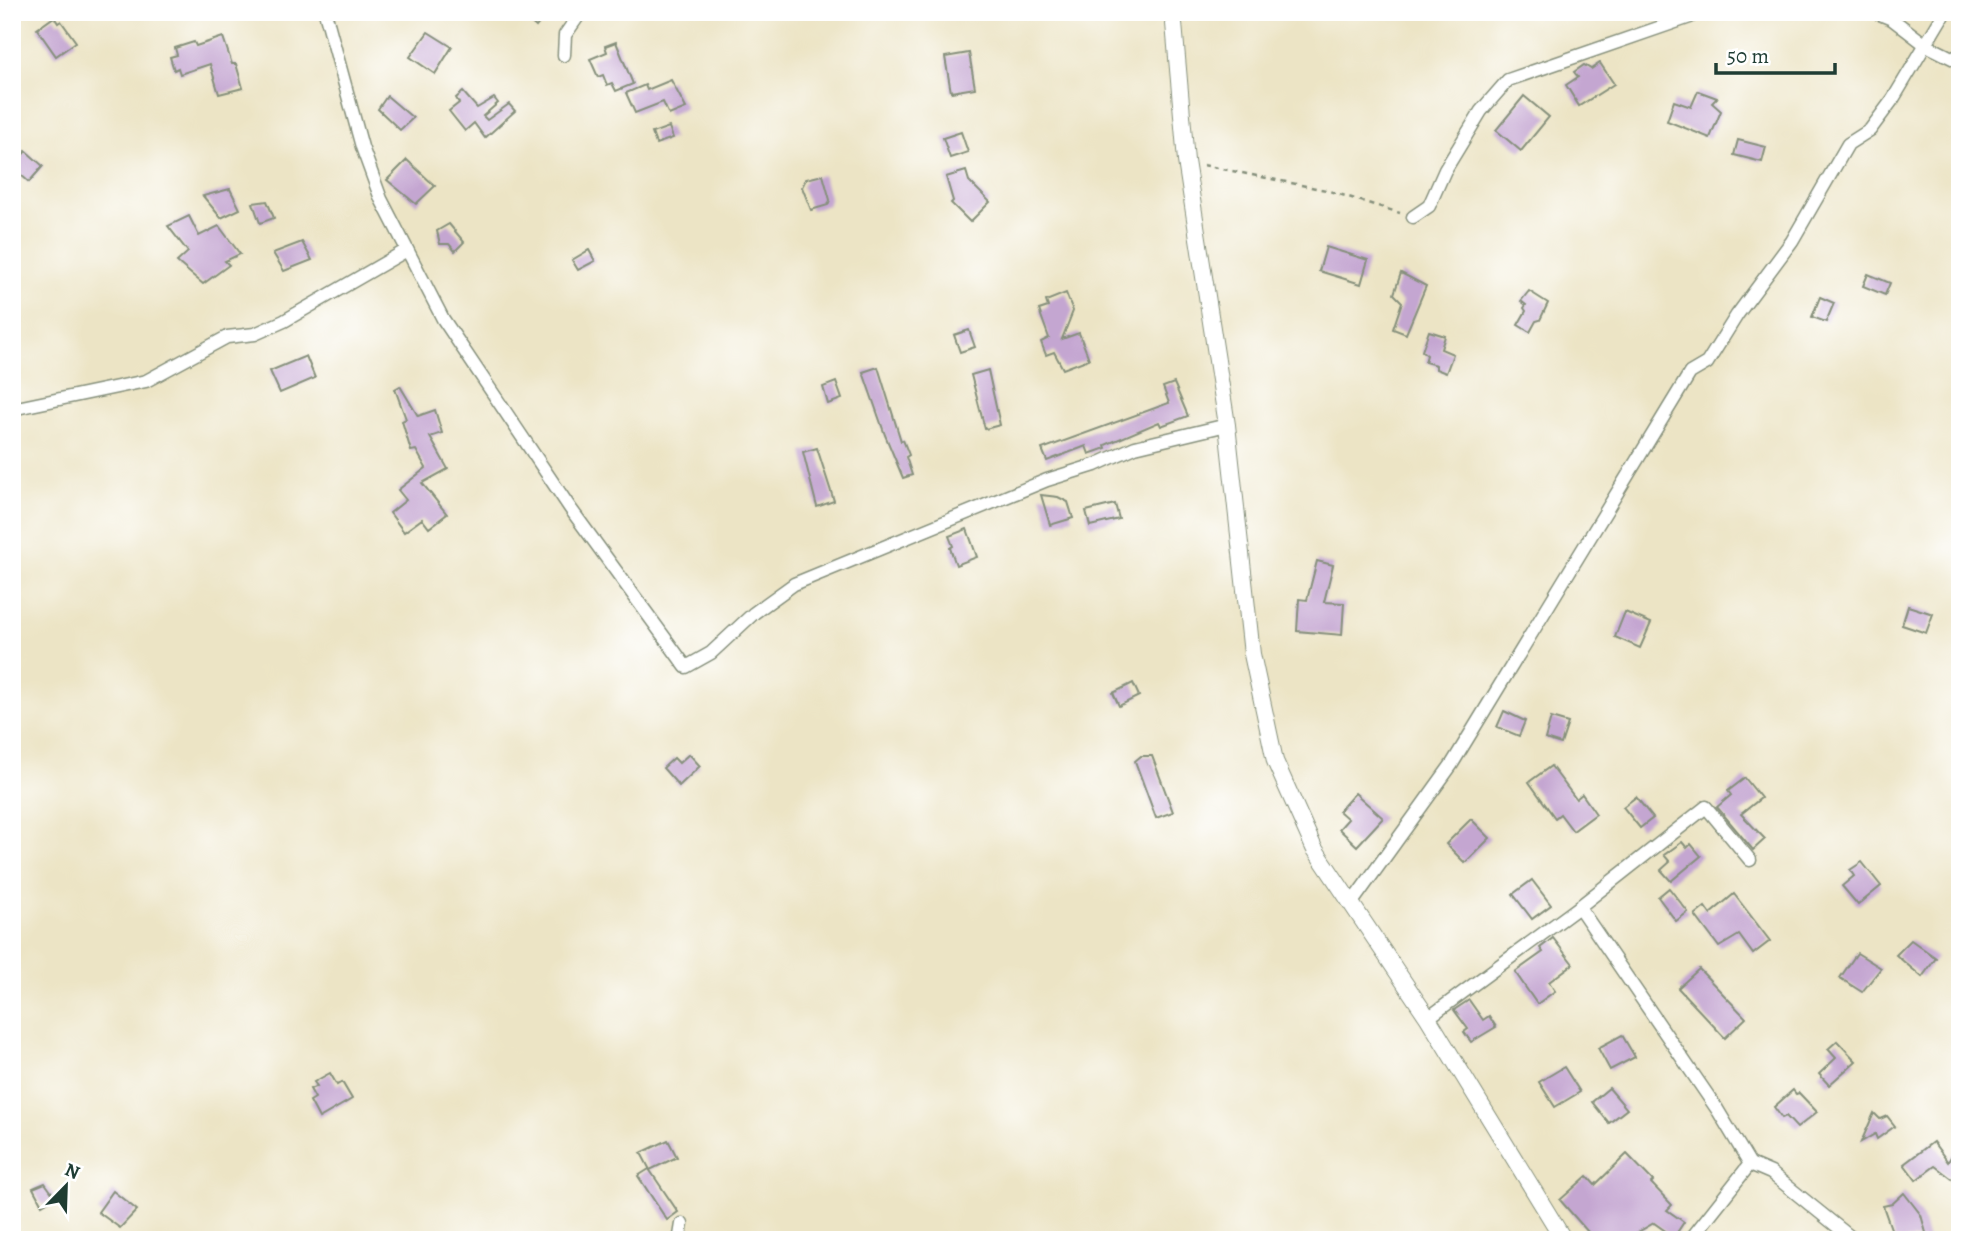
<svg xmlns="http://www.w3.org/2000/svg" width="1972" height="1252" font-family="Alegreya,serif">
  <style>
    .building { fill: #c4a6d1 }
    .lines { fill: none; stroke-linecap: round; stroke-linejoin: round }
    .minor-casing { stroke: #86907c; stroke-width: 15 }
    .tertiary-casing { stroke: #86907c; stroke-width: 18 }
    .path { stroke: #86907c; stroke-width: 2.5; stroke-dasharray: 5 5; stroke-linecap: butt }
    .minor { stroke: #fff; stroke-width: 12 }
    .tertiary { stroke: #fff; stroke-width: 16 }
  </style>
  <rect width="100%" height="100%" fill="#fff"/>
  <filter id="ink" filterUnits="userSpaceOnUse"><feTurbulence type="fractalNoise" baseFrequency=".0143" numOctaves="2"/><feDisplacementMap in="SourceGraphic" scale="14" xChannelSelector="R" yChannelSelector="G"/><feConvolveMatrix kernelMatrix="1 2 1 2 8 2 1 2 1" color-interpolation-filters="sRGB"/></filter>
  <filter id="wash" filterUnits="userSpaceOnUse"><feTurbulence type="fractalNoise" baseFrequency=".00686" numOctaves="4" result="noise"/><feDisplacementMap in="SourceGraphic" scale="28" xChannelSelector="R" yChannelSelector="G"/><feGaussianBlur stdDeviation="1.57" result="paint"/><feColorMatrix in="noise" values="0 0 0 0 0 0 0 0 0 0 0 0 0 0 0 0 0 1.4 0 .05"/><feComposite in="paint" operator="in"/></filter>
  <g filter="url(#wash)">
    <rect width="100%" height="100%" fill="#ece4c5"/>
    <g id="blocks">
      <g class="building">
        <polygon points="519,12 548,12 536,27"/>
        <polygon points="54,17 58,23 61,21 76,42 56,56 37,29"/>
        <polygon points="428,32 452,47 435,74 410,57"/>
        <polygon points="223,37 232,64 236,64 243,88 219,94 210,64 180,74 178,68 174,70 170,57 177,55 175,48 194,42 196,46"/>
        <polygon points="616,42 633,84 616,91 612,83 607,85 603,75 598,77 590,59 607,52 605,46"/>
        <polygon points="969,53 975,88 951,92 945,57"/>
        <polygon points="1600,63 1614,84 1579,106 1566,85 1578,77 1574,72 1584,65 1591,69"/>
        <polygon points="671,80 686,108 669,115 663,102 635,113 626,93 645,85 647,90"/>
        <polygon points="1698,91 1717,98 1712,103 1721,111 1710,138 1667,121 1674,101 1691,107"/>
        <polygon points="463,92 477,108 494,98 498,103 483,116 487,120 509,104 515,111 485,138 474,123 465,131 449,111 459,103 456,98"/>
        <polygon points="387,96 413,118 400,130 378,109"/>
        <polygon points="1524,96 1549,117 1521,151 1496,130"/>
        <polygon points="669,127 673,138 656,144 652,133"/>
        <polygon points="961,132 968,152 950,158 943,138"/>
        <polygon points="1738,140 1766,147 1762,162 1734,155"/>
        <polygon points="26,151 43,166 29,182 12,167"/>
        <polygon points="407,160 435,186 416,204 387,180"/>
        <polygon points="966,171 969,181 990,202 970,222 951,203 953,201 946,177"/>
        <polygon points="823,175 830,200 828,205 811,210 802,187 806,179"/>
        <polygon points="230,189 240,209 221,218 203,196"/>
        <polygon points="267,201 274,218 260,223 253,203"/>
        <polygon points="189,216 199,236 219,226 240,254 225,261 229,265 203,284 177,262 188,252 168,226"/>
        <polygon points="449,224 464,242 455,251 449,244 440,244 437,231"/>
        <polygon points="302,242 312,260 284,271 273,253"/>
        <polygon points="1326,247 1368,260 1361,284 1319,271"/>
        <polygon points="589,250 595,261 578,270 572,260"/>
        <polygon points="1401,273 1426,286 1406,334 1393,329 1402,302 1394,294"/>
        <polygon points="1868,274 1890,283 1885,295 1863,286"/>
        <polygon points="1529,291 1548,303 1540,320 1536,321 1530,332 1518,325 1526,311 1524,308 1526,305 1521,301"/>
        <polygon points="1066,293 1073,311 1062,339 1079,333 1089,359 1063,369 1054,352 1046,355 1041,342 1049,338 1039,310 1048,307 1046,301"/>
        <polygon points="1820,297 1834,303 1826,322 1812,317"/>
        <polygon points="969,330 975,347 960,352 954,335"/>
        <polygon points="1429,331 1445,336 1441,349 1453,354 1446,373 1436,369 1436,365 1425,362 1427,355 1422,351"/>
        <polygon points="306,356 315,378 280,393 270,371"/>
        <polygon points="878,367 901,441 903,440 909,455 906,457 912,475 903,478 885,435 863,372"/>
        <polygon points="988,370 1000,425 985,429 971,375"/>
        <polygon points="836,382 842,399 828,404 823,387"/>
        <polygon points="1174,383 1188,416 1161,426 1159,422 1105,445 1106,448 1089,454 1086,446 1047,461 1042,449 1169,403 1163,387"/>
        <polygon points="400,386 418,416 435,410 442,433 430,437 448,469 422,483 447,514 429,528 422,519 404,532 390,513 406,500 398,490 426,468 416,450 411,451 402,421 406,419 395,389"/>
        <polygon points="817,448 834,501 817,507 803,452"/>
        <polygon points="1041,495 1058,497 1068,502 1073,518 1050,525"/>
        <polygon points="1115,504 1119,519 1090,526 1086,511"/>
        <polygon points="967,529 977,557 956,565 950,548 953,546 949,536"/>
        <polygon points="1317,561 1333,565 1324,602 1344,603 1342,635 1297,631 1299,599 1307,600"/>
        <polygon points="1908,606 1933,614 1926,633 1902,625"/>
        <polygon points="1625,612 1651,623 1640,648 1615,637"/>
        <polygon points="1133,683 1139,696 1119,706 1113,693"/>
        <polygon points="1504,711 1525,721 1519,736 1497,727"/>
        <polygon points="1551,718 1568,723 1561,744 1545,739"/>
        <polygon points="689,754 700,766 679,786 663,768 674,758 679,763"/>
        <polygon points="1141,756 1152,756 1173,812 1156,818 1135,761"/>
        <polygon points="1551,766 1576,799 1582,794 1596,814 1573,831 1560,814 1555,818 1529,782"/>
        <polygon points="1745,778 1761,798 1741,814 1765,839 1753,850 1717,807 1731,795 1728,791"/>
        <polygon points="1355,793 1383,818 1357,846 1339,829 1348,819 1339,811"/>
        <polygon points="1636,797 1653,818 1640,828 1623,807"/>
        <polygon points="1471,819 1490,838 1465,863 1446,844"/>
        <polygon points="1682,842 1687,848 1691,844 1701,856 1671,881 1661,870 1670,862 1664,855"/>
        <polygon points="1862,862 1881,886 1858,905 1842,886 1854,876 1850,870"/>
        <polygon points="1532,880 1551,905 1532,919 1513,894"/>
        <polygon points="1669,888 1688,912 1676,921 1658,897"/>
        <polygon points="1734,894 1770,941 1753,954 1739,935 1719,947 1695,915 1705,907 1710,914"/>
        <polygon points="1553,938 1573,964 1549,982 1555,991 1537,1004 1515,972 1543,952 1540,948"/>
        <polygon points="1911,940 1936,958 1922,977 1896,955"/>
        <polygon points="1857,953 1881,968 1862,992 1840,978"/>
        <polygon points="1699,969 1746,1018 1725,1038 1678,988"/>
        <polygon points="1469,1000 1483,1020 1489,1016 1496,1027 1471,1042 1464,1032 1468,1029 1454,1010"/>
        <polygon points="1622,1035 1635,1057 1610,1070 1598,1048"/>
        <polygon points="1837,1041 1856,1061 1829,1085 1819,1074 1836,1058 1828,1049"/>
        <polygon points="1564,1067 1580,1092 1555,1107 1539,1082"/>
        <polygon points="330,1073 337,1085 342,1082 352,1099 319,1118 310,1101 315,1098 310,1089 317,1086 314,1082"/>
        <polygon points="1609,1088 1627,1109 1609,1123 1592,1102"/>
        <polygon points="1793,1090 1796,1094 1799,1093 1817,1112 1797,1128 1786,1116 1782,1118 1774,1107"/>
        <polygon points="1874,1113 1880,1119 1887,1116 1895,1126 1877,1139 1875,1134 1861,1142"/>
        <polygon points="668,1140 677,1157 650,1170 641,1153"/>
        <polygon points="1960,1141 1960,1185 1935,1166 1916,1180 1904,1164 1933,1142 1948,1162"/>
        <polygon points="1627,1154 1653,1181 1651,1183 1672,1205 1667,1210 1684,1222 1674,1237 1654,1223 1624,1240 1595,1240 1560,1200 1587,1176 1595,1185"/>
        <polygon points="649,1169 678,1212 667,1220 638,1176"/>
        <polygon points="45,1183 55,1197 42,1205 33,1188"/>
        <polygon points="113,1191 137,1210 120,1228 98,1212"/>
        <polygon points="1904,1193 1921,1215 1928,1240 1895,1240 1883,1206 1892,1204"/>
      </g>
    </g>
  </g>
  <g filter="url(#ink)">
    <use href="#blocks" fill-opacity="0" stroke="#86907c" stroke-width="2"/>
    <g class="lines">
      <defs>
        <g id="minor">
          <polyline points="325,12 362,147 381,199 443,319 570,508 686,667 711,653 754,613 794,584 1047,480 1095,465 1135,447 1227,425"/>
          <polyline points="1875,12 1892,19 1926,45 1960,62"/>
          <polyline points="564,55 565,35 581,12"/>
          <polyline points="1413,217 1429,206 1445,170 1481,111 1508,80 1690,17 1695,12"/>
          <polyline points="12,409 146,381 227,337 255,334 284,321 407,250"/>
          <polyline points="1351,904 1452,764 1690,373 1707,363 1737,315 1792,241 1848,144 1870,130 1893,99 1945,12"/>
          <polyline points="1579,907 1717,1109 1750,1164 1771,1173 1854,1240"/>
          <polyline points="1428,1018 1579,907 1706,807 1750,860"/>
          <polyline points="677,1240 680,1236 682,1224"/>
          <polyline points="1690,1240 1750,1164"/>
        </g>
        <polyline id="tertiary" points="1173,12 1186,161 1227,425 1252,654 1275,761 1314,848 1428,1018 1564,1240"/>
      </defs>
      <use href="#minor" class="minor-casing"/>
      <use href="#tertiary" class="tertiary-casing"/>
      <polyline class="path" points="1203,165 1326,190 1400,213"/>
      <use href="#minor" class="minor"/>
      <use href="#tertiary" class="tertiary"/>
    </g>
  </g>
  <rect width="1972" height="1252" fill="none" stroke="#fff" stroke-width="42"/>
  <g transform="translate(66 1186) rotate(23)" stroke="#ffffff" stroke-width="5" paint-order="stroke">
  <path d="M0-5L12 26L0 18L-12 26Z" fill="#1f3d34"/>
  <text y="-10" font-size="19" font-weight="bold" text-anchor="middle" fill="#1f3d34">N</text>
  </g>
  <path d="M1716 63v10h119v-10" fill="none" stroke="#1f3d34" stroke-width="3.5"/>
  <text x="1727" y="63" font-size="21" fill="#1f3d34" stroke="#ffffff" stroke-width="5" paint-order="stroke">50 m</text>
</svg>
